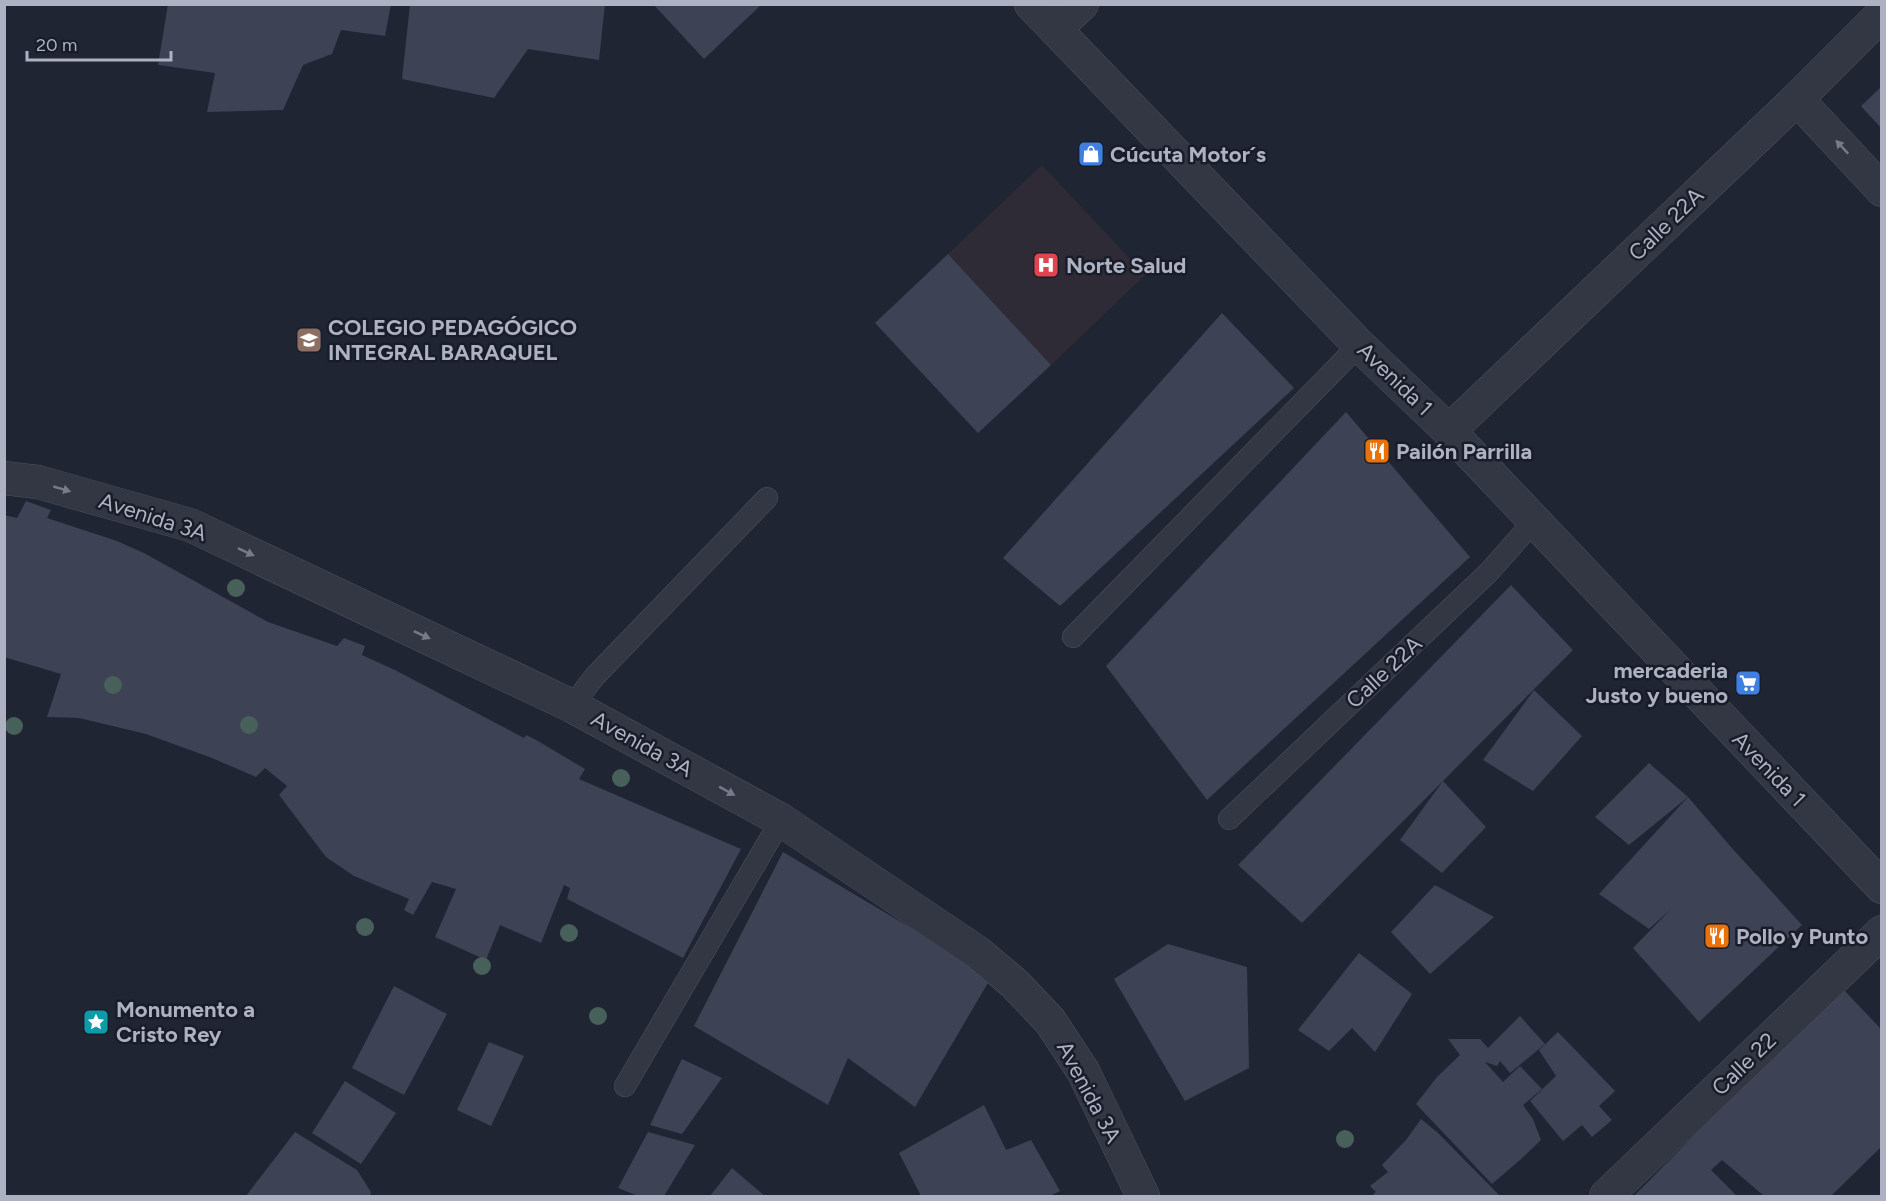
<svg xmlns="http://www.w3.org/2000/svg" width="1886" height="1201" font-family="Figtree,sans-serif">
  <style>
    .medical { fill: #2e2b36 }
    .building { fill: #3d4254 }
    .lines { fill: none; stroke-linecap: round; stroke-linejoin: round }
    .service-casing { stroke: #4e5260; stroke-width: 22 }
    .minor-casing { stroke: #4e5260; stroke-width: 34 }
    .tertiary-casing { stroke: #4e5260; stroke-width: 34 }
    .service { stroke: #333744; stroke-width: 21 }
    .minor { stroke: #333744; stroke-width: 33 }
    .tertiary { stroke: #333744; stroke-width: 33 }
    .tree { fill: #476059 }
    .oneway { fill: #767a89 }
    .labels { text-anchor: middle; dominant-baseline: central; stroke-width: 5; stroke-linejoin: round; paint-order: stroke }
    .poi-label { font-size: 22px; font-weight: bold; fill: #adb1c2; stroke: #191d29; text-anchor: start }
    .street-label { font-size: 22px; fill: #adb1c2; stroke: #191d29 }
  </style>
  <rect width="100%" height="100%" fill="#202534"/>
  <polygon class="medical" points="1042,165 1145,275 1051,365 948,254"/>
  <g class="building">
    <polygon points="168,4 391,4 385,36 341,30 332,54 303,65 283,110 207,112 215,73 158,65"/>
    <polygon points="410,4 605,4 599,60 528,49 494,98 402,79"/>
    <polygon points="653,4 762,4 704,59"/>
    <polygon points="1881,87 1881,128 1861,106"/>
    <polygon points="948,254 1051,365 978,433 875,323"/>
    <polygon points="1222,313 1294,388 1060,606 1003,558"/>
    <polygon points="1346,412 1470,557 1207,800 1106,666"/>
    <polygon points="26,501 51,510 47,518 117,541 144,553 268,622 337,646 344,638 365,646 362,655 395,670 524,738 526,735 538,741 585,769 579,779 741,849 683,958 567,899 570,888 564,885 541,943 500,925 486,960 435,937 456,889 432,882 413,915 404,910 409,899 354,876 326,857 279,795 287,786 265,768 256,777 212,758 146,734 79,718 47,717 61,674 4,657 4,515 17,518"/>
    <polygon points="1511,585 1573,650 1302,923 1238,865"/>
    <polygon points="1534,690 1582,736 1533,791 1483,760"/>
    <polygon points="1649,763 1688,797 1629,845 1595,817"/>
    <polygon points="1443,781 1486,827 1442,873 1400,840"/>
    <polygon points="1688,797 1731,847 1802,925 1699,1022 1633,948 1671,909 1649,929 1599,894"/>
    <polygon points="783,852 992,976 915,1107 848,1058 828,1105 694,1026"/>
    <polygon points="1435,885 1494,917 1430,974 1391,932"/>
    <polygon points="1168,944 1247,967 1249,1068 1185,1101 1114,979"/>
    <polygon points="1359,953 1412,994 1375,1052 1352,1028 1329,1051 1298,1030"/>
    <polygon points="394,986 447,1014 404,1095 352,1068"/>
    <polygon points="1841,987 1881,1029 1881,1147 1831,1196 1764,1196 1722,1160 1711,1170 1737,1196 1634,1196"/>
    <polygon points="1520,1016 1545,1044 1510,1073 1500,1061 1497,1066 1485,1062 1503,1082 1520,1066 1542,1089 1523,1105 1533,1119 1541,1140 1520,1160 1492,1184 1416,1104 1437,1077 1460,1055 1448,1039 1480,1039 1488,1048"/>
    <polygon points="1558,1032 1615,1091 1599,1106 1612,1120 1592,1137 1582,1125 1563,1141 1530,1101 1556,1076 1539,1050"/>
    <polygon points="489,1042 524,1056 491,1126 457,1110"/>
    <polygon points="682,1059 722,1078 682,1134 650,1125"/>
    <polygon points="345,1081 396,1113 361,1164 312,1133"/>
    <polygon points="984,1105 1006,1150 1031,1140 1060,1191 1050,1196 921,1196 899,1153"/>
    <polygon points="1421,1119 1438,1133 1500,1196 1371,1196 1376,1192 1370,1186 1388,1172 1382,1165 1406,1140"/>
    <polygon points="295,1132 357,1170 371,1192 370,1196 246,1196"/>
    <polygon points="648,1132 695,1145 664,1196 638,1196 618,1188"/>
    <polygon points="732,1168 765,1196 710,1196"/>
  </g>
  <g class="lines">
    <defs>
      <g id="service">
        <polyline points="1073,637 1359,345"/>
        <polyline points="572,706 595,676 767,498"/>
        <polyline points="1229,819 1489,572 1534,521"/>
        <polyline points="625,1086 781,820"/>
      </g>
      <g id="minor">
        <polyline points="1055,29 1082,4"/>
        <polyline points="1797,99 1882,190"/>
        <polyline points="1449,431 1797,99 1882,14"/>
        <polyline points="4,478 38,482 190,525 572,706 781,820 977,952 1015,984 1050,1021 1083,1071 1143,1196"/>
        <polyline points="1606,1196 1882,932"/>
      </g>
      <polyline id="tertiary" points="1031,4 1359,345 1449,431 1882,887"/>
    </defs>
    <use href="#service" class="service-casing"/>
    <use href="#minor" class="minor-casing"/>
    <use href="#tertiary" class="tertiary-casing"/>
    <use href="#service" class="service"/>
    <use href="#minor" class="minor"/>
    <use href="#tertiary" class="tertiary"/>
  </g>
  <g class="tree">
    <circle cx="236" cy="588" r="9"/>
    <circle cx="113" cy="685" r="9"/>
    <circle cx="249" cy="725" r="9"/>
    <circle cx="14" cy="726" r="9"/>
    <circle cx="621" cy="778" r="9"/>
    <circle cx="365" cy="927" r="9"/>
    <circle cx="569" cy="933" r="9"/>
    <circle cx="482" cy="966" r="9"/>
    <circle cx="598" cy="1016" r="9"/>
    <circle cx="1345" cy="1139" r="9"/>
  </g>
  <defs><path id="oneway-solid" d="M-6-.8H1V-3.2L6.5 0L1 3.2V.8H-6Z" transform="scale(1.5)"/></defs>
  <g class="oneway">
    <use href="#oneway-solid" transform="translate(1842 147) rotate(-133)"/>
    <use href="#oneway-solid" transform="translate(62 489) rotate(16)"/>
    <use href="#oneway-solid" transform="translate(246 552) rotate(25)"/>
    <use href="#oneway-solid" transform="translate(422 635) rotate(25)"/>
    <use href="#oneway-solid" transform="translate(727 791) rotate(29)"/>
  </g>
  <defs>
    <symbol id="shop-square" viewBox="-11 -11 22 22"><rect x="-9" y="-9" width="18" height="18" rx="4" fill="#3f7fe0" stroke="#191d29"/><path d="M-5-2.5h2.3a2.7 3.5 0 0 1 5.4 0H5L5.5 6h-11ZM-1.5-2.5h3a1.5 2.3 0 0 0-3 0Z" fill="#fff"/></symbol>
    <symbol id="hospital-square" viewBox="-11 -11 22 22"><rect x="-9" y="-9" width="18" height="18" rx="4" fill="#e0444e" stroke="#191d29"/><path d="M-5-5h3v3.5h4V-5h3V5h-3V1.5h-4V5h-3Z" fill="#fff"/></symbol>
    <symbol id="school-square" viewBox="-11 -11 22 22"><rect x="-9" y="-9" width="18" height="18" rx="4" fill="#8d6e63" stroke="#191d29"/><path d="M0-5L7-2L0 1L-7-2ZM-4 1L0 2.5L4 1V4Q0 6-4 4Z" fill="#fff"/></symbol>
    <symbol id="restaurant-square" viewBox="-11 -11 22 22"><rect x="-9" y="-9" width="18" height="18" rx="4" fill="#e8710a" stroke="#191d29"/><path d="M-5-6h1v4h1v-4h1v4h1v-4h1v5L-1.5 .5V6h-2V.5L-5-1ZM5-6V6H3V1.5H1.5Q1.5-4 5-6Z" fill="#fff"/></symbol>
    <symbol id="supermarket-square" viewBox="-11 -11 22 22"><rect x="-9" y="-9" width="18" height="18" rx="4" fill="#3f7fe0" stroke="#191d29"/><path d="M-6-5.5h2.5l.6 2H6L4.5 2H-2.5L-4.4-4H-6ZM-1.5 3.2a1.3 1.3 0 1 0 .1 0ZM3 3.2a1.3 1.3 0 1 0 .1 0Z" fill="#fff"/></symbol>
    <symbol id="sight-square" viewBox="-11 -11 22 22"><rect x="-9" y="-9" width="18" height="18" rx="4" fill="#0f9aa8" stroke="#191d29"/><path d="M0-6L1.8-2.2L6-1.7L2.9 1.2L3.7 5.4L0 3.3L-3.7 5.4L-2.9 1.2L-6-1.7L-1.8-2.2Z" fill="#fff"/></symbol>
  </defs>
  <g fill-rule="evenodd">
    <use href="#shop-square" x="1076" y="139" width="30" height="30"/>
    <use href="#hospital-square" x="1031" y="250" width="30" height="30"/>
    <use href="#school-square" x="294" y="325" width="30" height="30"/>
    <use href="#restaurant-square" x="1362" y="436" width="30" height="30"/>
    <use href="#supermarket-square" x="1733" y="668" width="30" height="30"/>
    <use href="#restaurant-square" x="1702" y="921" width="30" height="30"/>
    <use href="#sight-square" x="81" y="1007" width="30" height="30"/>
  </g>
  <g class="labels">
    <g class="poi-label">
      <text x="1110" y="154">Cúcuta Motor´s</text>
      <text x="1066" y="265">Norte Salud</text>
      <text x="328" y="327">COLEGIO PEDAGÓGICO<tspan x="328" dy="25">INTEGRAL BARAQUEL</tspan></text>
      <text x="1396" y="451">Pailón Parrilla</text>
      <text x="1728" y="670" text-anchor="end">mercaderia<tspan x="1728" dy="25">Justo y bueno</tspan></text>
      <text x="1736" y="936">Pollo y Punto</text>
      <text x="116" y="1009">Monumento a<tspan x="116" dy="25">Cristo Rey</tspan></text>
    </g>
    <g class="street-label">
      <text transform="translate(1666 224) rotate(-44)">Calle 22A</text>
      <text transform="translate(1395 379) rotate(44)">Avenida 1</text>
      <text transform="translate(153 517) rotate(18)">Avenida 3A</text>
      <text transform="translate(1384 672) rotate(-43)">Calle 22A</text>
      <text transform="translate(642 744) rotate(29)">Avenida 3A</text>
      <text transform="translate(1769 769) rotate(46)">Avenida 1</text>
      <text transform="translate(1744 1064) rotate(-44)">Calle 22</text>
      <text transform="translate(1089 1092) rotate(62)">Avenida 3A</text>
    </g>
  </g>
  <rect width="1886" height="1201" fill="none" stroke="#adb1c2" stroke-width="12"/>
  <path d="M27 51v9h144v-9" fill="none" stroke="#adb1c2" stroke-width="3"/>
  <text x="36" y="51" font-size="18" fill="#adb1c2" stroke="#191d29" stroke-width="4.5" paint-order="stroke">20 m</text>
</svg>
